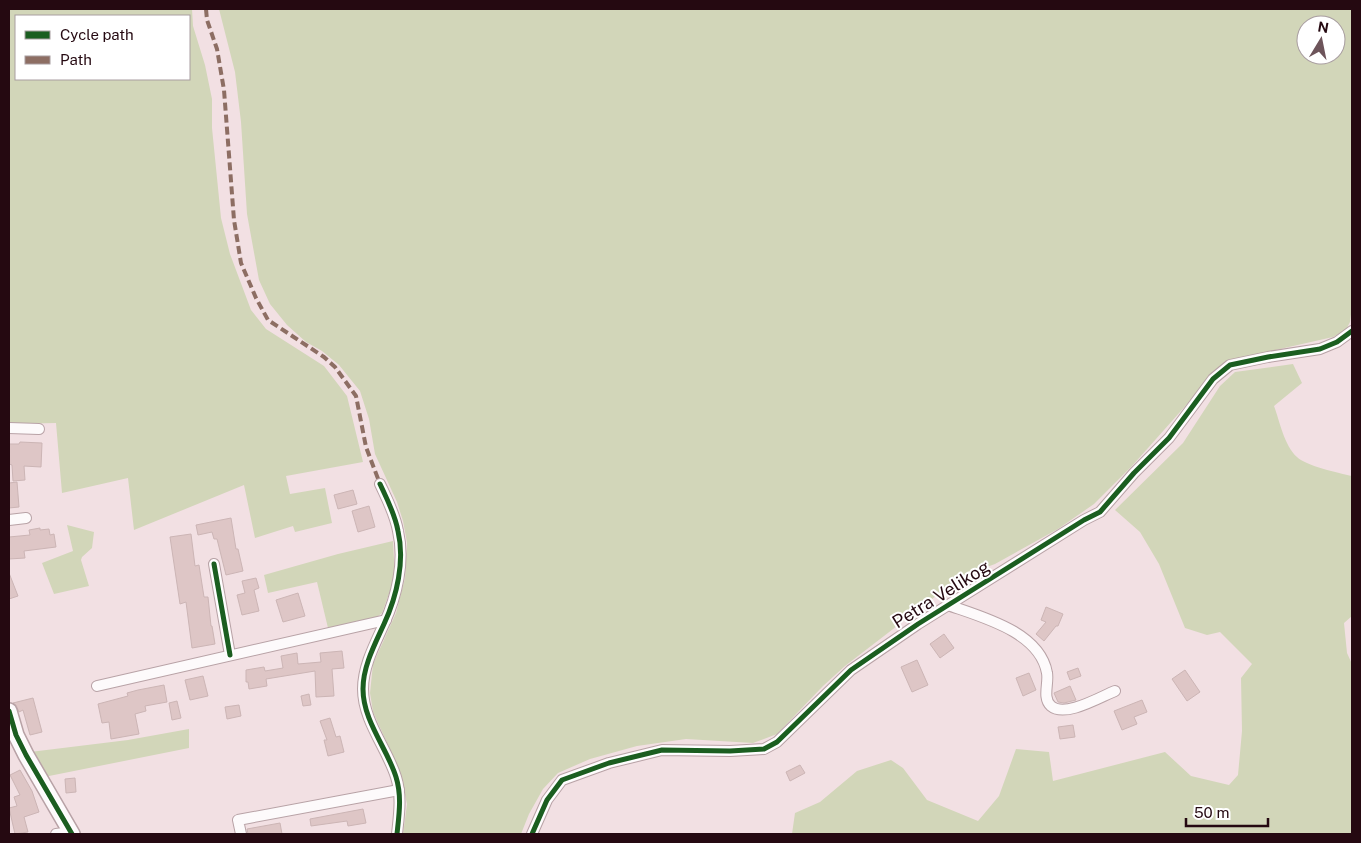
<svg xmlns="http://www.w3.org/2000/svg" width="1361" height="843" font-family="'Public Sans',sans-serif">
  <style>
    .green { fill: #d2d6b9; fill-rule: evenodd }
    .building { fill: #dec6c6; stroke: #ccb5b5 }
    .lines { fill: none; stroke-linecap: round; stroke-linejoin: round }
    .street-casing { stroke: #b8a2a6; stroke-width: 12 }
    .secondary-casing { stroke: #b8a2a6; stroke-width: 18 }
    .street { stroke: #fdfafb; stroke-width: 10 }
    .secondary { stroke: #fdfafb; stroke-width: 15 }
    .quiet { stroke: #8d6e63; stroke-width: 4; stroke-dasharray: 8 4; stroke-linecap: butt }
    .cycleway-casing { stroke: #fff; stroke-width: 8 }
    .cycleway { stroke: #1b5e20; stroke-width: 5 }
    .labels { text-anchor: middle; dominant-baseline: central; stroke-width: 4; stroke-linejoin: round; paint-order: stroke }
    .street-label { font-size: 18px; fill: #250911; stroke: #fff }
  </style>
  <rect width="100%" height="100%" fill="#f2e0e3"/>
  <g class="green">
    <path d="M9,9H192L193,26L205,65L212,99V128L221,218L230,254L251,310L266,329L324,366L347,396L363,462L286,476L290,494L325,488L332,523L295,532L293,526L255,538L244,485L134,530L128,478L62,493L56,423L9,424ZM16,16H189V79H16Z"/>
    <path d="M219,9H1352V307L1350,322L1346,330L1333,337L1254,355L1212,376L1132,466L1094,504L1058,529L995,564L962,576L845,666L823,686L777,734L753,743L686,739L637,746L590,759L558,773L543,789L529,814L521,834H403L407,804L403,786L398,767L373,712L370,693L373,664L396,613L405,578L407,543L403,521L397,502L375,454L369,419L360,391L339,365L322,351L306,342L287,325L270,304L259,280L247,214L241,122L235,72ZM1306,25H1336V55H1306Z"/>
    <path d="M1293,364L1302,383L1274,406C1280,422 1284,445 1297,457C1306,466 1339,473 1352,476V616L1344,623L1347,653L1352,664V834H792L795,813L820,802L857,771L891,760L903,768L927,800L978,821L999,796L1016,749L1049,752L1053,781L1165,752L1191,776L1229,785L1238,775L1242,731L1241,678L1252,664L1220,632L1207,635L1185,628L1159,564L1140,532L1115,510L1183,443L1220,386L1235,372Z"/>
    <polygon points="67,525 94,532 92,548 82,557 81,560 89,586 54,594 42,563 73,551"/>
    <polygon points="393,541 395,577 382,613 377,617 328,628 317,582 268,593 264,575 338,554"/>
    <polygon points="189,729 189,748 44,777 30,752 128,740"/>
  </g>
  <g class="building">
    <polygon points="20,442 42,443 41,467 24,466 25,480 13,481 12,465 9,464 9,444 19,444"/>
    <polygon points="17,482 19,507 9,508 9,483"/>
    <polygon points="353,490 357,504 338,509 334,495"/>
    <polygon points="369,506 375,527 358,532 352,511"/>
    <polygon points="231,518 236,549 238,549 243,571 226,575 217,539 214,539 212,532 198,535 196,525"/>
    <polygon points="40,528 40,530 49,529 50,535 54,534 56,547 24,551 25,558 9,559 9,537 30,535 29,530"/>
    <polygon points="191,534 195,566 199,565 204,597 208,597 211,626 212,626 215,644 192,648 186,602 180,604 170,537"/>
    <polygon points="9,573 18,596 9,599"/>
    <polygon points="256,578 259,588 254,590 259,611 242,615 237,595 245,593 242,581"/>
    <polygon points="298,593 305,616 283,622 276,600"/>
    <polygon points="1046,607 1063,614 1058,626 1056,626 1044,641 1036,634 1046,622 1041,620"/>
    <polygon points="944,634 954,648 940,658 930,644"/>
    <polygon points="342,651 344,668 332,669 334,696 316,697 315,671 266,679 267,686 249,689 248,682 246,682 246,670 264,667 265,671 283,668 281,656 297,653 298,664 321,662 320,653"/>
    <polygon points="917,660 928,685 912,692 901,667"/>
    <polygon points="1078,668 1081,676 1070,680 1067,672"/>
    <polygon points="1185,670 1200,692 1187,701 1172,679"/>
    <polygon points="1029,673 1036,690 1023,696 1016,678"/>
    <polygon points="203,676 208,696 190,700 185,680"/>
    <polygon points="164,685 167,702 145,706 146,711 135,714 139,734 111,739 109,722 102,723 98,704 128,696 127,693 138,690"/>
    <polygon points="1070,686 1076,700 1064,703 1058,702 1054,693"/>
    <polygon points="309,694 311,705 303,706 301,696"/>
    <polygon points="33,698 42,732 30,735 23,710 19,712 16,705 13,703"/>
    <polygon points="1142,700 1147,712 1134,717 1137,724 1122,730 1114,711"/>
    <polygon points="177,701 181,718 172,720 169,703"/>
    <polygon points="239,705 241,716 227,719 225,707"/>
    <polygon points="330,718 336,737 340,736 344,752 328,756 324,740 327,740 320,721"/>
    <polygon points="1073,725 1075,737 1060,739 1058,727"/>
    <polygon points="800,765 805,773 790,781 786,772"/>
    <polygon points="20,770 32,791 39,812 24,817 28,832 15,834 9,808 17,806 14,797 20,795 10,775"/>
    <polygon points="75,778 76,792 66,793 65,779"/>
    <polygon points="363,809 366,823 348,826 347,821 311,826 310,819"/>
    <polygon points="280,823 282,834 248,834 247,829"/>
  </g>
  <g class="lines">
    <defs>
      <g id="street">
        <polyline points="9,428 39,429"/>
        <path d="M380,484C387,499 395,514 398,531C405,561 397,596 384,624C375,644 363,666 363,689C363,721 387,748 396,777C402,796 399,815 397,834"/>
        <polyline points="9,520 26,518"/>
        <polyline points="214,564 230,655"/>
        <path d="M948,605C982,617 1040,632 1047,673C1049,683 1042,698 1051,706C1065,718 1100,697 1115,691"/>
        <polyline points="97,686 386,620"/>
        <polyline points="56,834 71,832"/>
        <polyline points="241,834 238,820 399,790"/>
        <polyline points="532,834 547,800 562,780 609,763 662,750 730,751 764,749 777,742 851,670 918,624 1084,520 1100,512 1134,473 1169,438 1213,379 1230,365 1268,357 1320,349 1337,342 1352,331"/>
      </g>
      <polyline id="secondary" points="9,711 16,735 26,755 72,834"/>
    </defs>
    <use href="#street" class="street-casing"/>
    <use href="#secondary" class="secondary-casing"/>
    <use href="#street" class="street"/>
    <use href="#secondary" class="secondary"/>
    <polyline class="quiet" points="206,9 207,20 217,49 224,90 234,220 241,263 256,298 268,320 324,357 335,367 356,396 366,447 380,484"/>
    <defs>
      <g id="cycleway">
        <path d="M380,484C387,499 395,514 398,531C405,561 397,596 384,624C375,644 363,666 363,689C363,721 387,748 396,777C402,796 399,815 397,834"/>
        <polyline points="214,564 230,655"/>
        <polyline points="9,711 16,735 26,755 72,834"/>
        <polyline points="532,834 547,800 562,780 609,763 662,750 730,751 764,749 777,742 851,670 918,624 1084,520 1100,512 1134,473 1169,438 1213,379 1230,365 1268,357 1320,349 1337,342 1352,331"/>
      </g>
    </defs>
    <use href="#cycleway" class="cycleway-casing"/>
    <use href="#cycleway" class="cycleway"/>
  </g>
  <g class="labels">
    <g class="street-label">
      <text transform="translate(941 594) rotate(-32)">Petra Velikog</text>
    </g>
  </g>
  <rect width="1361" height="843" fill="none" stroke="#250911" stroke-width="20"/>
  <rect x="15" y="15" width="175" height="65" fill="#ffffff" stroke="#a89da0"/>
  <rect x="25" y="31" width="25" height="8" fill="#1b5e20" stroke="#a89da0"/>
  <text x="60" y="40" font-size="15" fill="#250911">Cycle path</text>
  <rect x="25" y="56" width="25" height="8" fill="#8d6e63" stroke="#a89da0"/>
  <text x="60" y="65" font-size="15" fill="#250911">Path</text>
  <g transform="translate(1321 40) rotate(10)"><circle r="24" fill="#ffffff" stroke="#a89da0"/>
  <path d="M0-4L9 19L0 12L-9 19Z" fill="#6d545a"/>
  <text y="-8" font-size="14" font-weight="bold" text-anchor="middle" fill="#250911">N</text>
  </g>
  <path d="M1186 818v8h82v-8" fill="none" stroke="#250911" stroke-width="2.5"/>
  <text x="1194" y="818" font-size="15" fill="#250911" stroke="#ffffff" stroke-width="4" paint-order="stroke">50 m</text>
</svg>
